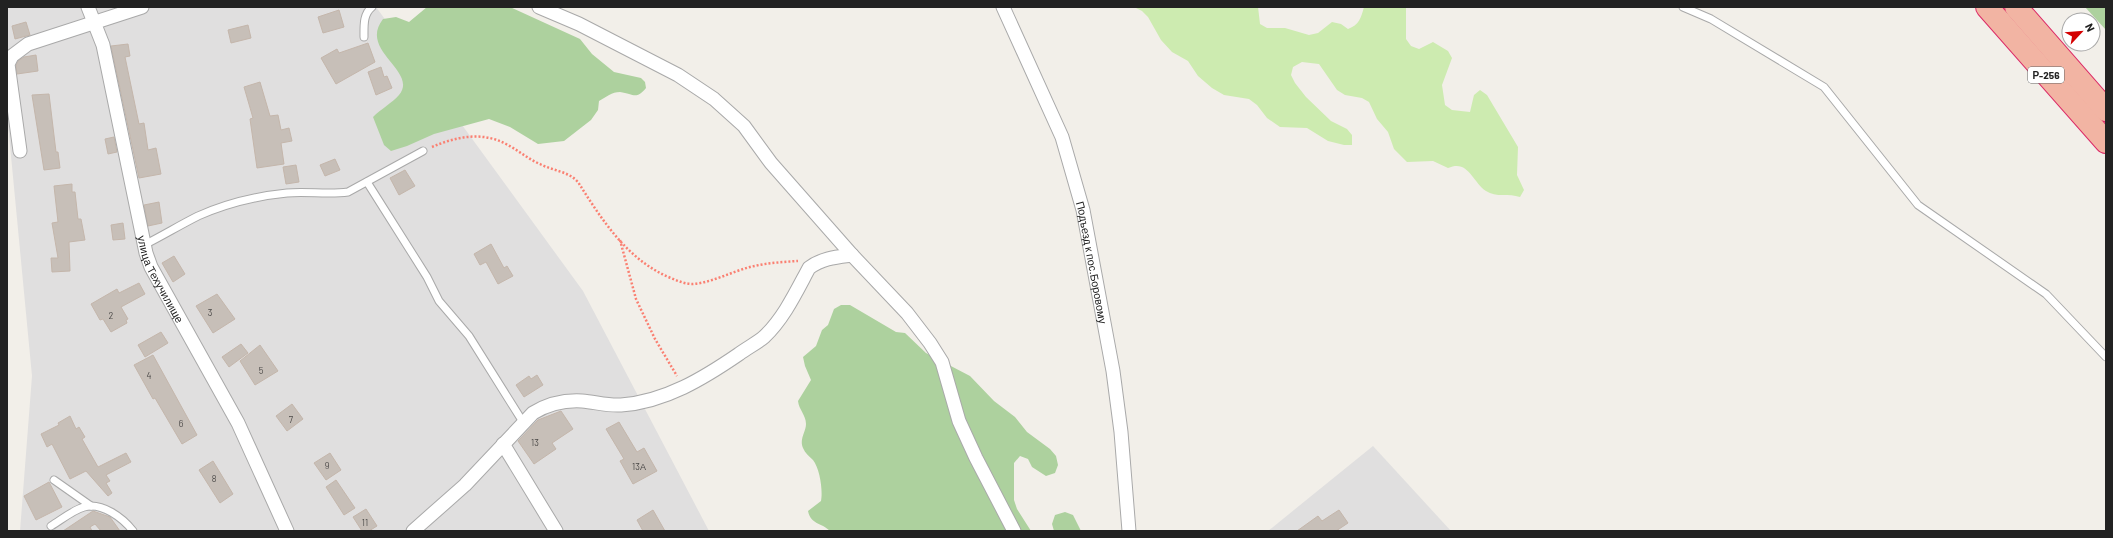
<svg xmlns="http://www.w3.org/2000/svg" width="2113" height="538" font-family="Barlow,sans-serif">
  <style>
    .residential { fill: #e0dfdf }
    .grass { fill: #cdebb0 }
    .forest { fill: #add19e }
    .building { fill: #c7bfb8; stroke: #c4b6ab }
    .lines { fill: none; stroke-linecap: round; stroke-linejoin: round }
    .service-casing { stroke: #a9a9a9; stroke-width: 9 }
    .minor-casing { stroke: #a9a9a9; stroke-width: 15 }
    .trunk-casing { stroke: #dc2a67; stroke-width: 24 }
    .path { stroke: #fa8072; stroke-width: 2.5; stroke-dasharray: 2 2; stroke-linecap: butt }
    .service { stroke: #fff; stroke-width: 7 }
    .minor { stroke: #fff; stroke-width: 13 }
    .trunk { stroke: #f2b4a3; stroke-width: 22 }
    .labels { text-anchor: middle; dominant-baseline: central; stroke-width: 3.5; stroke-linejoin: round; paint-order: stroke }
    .number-label { font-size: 9px; fill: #4b4948 }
    .shield { fill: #fff; stroke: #646464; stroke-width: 1 }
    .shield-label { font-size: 10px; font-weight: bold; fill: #222 }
    .street-label { font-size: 11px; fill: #222; stroke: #fff }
  </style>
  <rect width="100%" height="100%" fill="#f2efe9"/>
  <g class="residential">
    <polygon points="7,7 376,7 583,291 709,531 20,531 32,376 7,114"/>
    <polygon points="1373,446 1451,531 1268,531"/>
  </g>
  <path class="grass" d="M1134,7H1258L1260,24L1267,28H1285L1309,35L1318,33L1332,22L1341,24L1348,29C1359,25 1361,18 1364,7H1406V39L1411,46L1419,49L1433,42L1448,51L1452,58L1442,85L1445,105L1452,110L1470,112L1474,95L1480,90L1487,95L1518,147L1517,175L1524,190L1520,197C1509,193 1496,198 1486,191C1472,181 1468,159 1448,168L1433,161L1407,162L1394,149L1388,132L1377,119L1369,102L1362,98L1345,95L1337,90L1319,64L1302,62L1293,67L1291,75L1295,83L1306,97L1331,121L1347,129L1352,135V145H1344L1328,141L1307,128L1280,127L1267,118L1257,105L1249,99L1224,95L1212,88L1198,76L1188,61L1172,52L1161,40L1148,17L1142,11Z"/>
  <g class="forest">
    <path d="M427,7H510L580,39L592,54L614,72L641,78L645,82L646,88C636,100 634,94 620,92C612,92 606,97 599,101L598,110L591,120L564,141L538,144L510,127L489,119L434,134L407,146L391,151L384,145L373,117C381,109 392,103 399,95C419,71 358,51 383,19L396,17L409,22Z"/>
    <polygon points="2085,7 2106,7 2106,30"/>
    <path d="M841,305H850L896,332L905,333L926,353L970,376L994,401L1015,417L1027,432L1050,449L1056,456L1058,465L1055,473L1046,476L1032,467L1028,459L1020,456L1014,463V500L1017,509L1031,531H830C821,522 811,525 808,511L821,501C823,491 820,469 813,460C809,456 805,453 803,448C799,439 806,432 806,424C806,415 799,410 798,401L811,380L805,366L803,357L816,346L822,330L828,325L834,309Z"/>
    <polygon points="1065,512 1073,515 1081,531 1054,531 1052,524 1055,515"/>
  </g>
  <g class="building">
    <polygon points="339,10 344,27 323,33 318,17"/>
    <polygon points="26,22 30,35 15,39 12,26"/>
    <polygon points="248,25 251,38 231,43 228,30"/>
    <polygon points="368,43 375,62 336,84 321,58 337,49 339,53"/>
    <polygon points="128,44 130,56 125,57 139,124 144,123 148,150 156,148 161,174 139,178 111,46"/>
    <polygon points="36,55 38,71 17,74 16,65 18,61 24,57"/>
    <polygon points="381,67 384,77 387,76 392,88 376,95 368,72"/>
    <polygon points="260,82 270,116 278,115 281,130 289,128 292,141 281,143 284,164 257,168 250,119 253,118 244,87"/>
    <polygon points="49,94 56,152 58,152 60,168 44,170 32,95"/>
    <polygon points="114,137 117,152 108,154 105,139"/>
    <polygon points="335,159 340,170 325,176 320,165"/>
    <polygon points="296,165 299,182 286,184 283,167"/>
    <polygon points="405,170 415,186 399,195 390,178"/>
    <polygon points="72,184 72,192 75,192 78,219 81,219 85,240 69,242 70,271 52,272 51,258 58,258 52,223 58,222 54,186"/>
    <polygon points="159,202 162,223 148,226 144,205"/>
    <polygon points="123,223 125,239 113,240 111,225"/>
    <polygon points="491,244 504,268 507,266 513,276 498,284 486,262 480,265 474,254"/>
    <polygon points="174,256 185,274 173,282 162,263"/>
    <polygon points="139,283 145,294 121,307 128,319 126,320 127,323 111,332 103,319 100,320 91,304 117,289 119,293"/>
    <polygon points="217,294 235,319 213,333 196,306"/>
    <polygon points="161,332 168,343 145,357 138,345"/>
    <polygon points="241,344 248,353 229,367 222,357"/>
    <polygon points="260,345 278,371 255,385 240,361"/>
    <polygon points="153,355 197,435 182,444 155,398 153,399 134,365"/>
    <polygon points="537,375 543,385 524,397 516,385 529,376 531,379"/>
    <polygon points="292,404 303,419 287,431 276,416"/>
    <polygon points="561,411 573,429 552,443 556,449 534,464 518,441 538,420"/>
    <polygon points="70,416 76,429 79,427 85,437 82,439 98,467 126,453 131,462 106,475 110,481 106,483 112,493 108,496 86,471 70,479 52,444 47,447 41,434 59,425 58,423"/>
    <polygon points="619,422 637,452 644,448 657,471 633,484 620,461 624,459 606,429"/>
    <polygon points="330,453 341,470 326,480 314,463"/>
    <polygon points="213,461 233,494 220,503 199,470"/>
    <polygon points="336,480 355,508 344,515 326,487"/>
    <polygon points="49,482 62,507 36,520 24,496"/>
    <polygon points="366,509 377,526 369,531 362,531 353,517"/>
    <polygon points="653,510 665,531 643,531 637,520"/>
    <polygon points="1339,510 1348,523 1336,531 1297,531 1318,516 1322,521"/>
    <polygon points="93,511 110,517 120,531 101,531 95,524 90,527 92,531 63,531"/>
  </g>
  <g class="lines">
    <defs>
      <g id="service">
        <polyline points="1683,7 1711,19 1824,87 1918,205 2046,294 2106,357"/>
        <path d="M364,37C364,26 363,14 372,7"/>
        <polyline points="367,182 427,277 439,301 469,336 523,422"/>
        <path d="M144,245C162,236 180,225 198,216C225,204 257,196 287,193C307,191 328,195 348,192L423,151"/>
        <polyline points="54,480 91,506"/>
        <path d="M51,526C61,520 73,510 84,507C102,502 123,518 133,531"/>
      </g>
      <g id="minor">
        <path id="s1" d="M88,7L103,45L146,253L151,267L238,423L287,531"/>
        <polyline points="539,7 579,24 678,75 714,99 744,126 771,163 852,255 907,313 930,343 942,362 959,421 976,458 1014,531"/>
        <path id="s2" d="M1003,7L1062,137L1083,210L1113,371L1121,432L1129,531"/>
        <polyline points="20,151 8,64 12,56 28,44 142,7"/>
        <polyline points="503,444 556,531"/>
        <path d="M413,531L465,485L533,413C548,404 565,400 582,401C595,402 608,406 621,405C665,402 704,378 739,354C747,348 757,343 764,337C784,318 796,292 809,268C822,258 836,257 852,255"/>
      </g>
      <g id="trunk">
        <polyline points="1987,7 2106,142"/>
        <polyline points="2016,7 2106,110"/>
      </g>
    </defs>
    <use href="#service" class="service-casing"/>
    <use href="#minor" class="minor-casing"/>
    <use href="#trunk" class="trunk-casing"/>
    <g class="path">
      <path d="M432,147C455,137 482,131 506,144C518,150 528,159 540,164C553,171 568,171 578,182C602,220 628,261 671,278C678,281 685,284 692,284C711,283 731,272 750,267C766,263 782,262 798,261"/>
      <polyline points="620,240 636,299 655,339 677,376"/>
    </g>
    <use href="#service" class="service"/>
    <use href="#minor" class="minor"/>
    <use href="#trunk" class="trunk"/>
  </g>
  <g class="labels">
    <g class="number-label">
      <text x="210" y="312">3</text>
      <text x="111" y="315">2</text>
      <text x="261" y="370">5</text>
      <text x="149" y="375">4</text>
      <text x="291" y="419">7</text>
      <text x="181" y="423">6</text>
      <text x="535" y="442">13</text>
      <text x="327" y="465">9</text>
      <text x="639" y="466">13А</text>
      <text x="214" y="478">8</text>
      <text x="365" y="522">11</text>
    </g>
    <rect class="shield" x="2028" y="67" width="36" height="16" rx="3"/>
    <g class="shield-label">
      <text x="2046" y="75">Р-256</text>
    </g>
    <g class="street-label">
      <text stroke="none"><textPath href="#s2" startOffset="272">Подъезд к пос.Боровому</textPath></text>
      <text stroke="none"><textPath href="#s1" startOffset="283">улица Техучилище</textPath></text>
    </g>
  </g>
  <rect width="2113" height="538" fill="none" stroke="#222222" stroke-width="16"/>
  <g transform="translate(2081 32) rotate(64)"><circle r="19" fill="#ffffff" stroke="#a7a7a7"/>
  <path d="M0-3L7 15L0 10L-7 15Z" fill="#d40000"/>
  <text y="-6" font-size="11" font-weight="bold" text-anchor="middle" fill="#222222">N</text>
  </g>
</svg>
